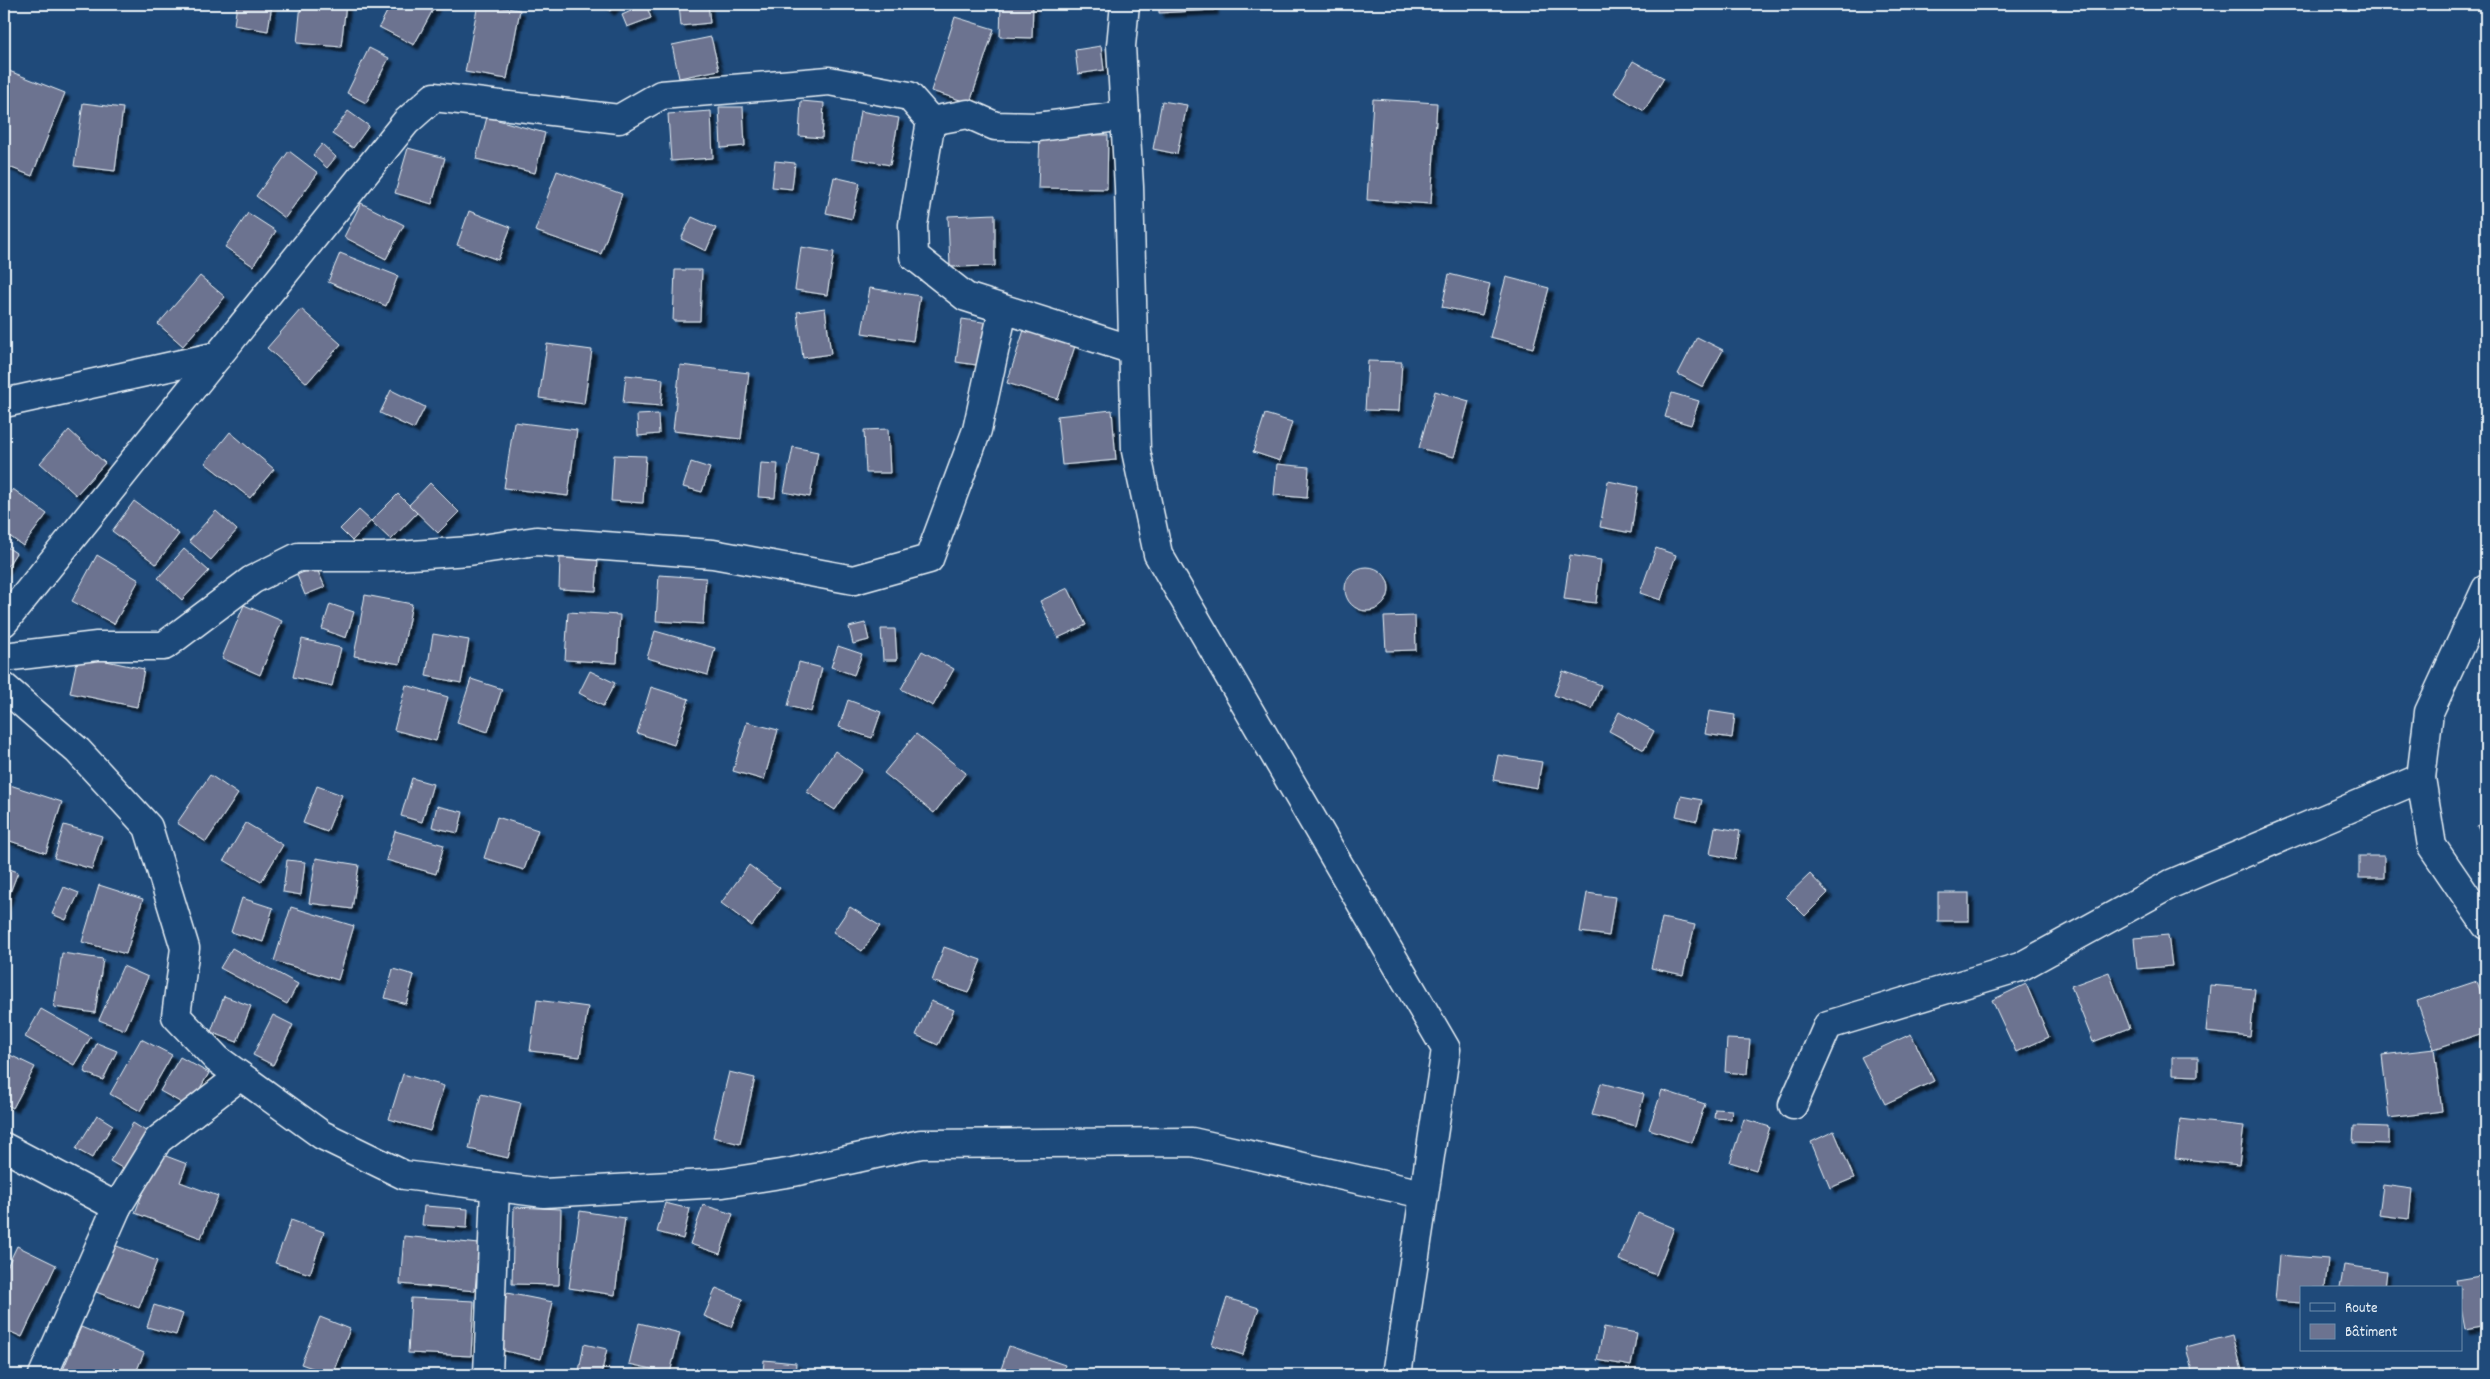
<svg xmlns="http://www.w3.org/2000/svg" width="2490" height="1379" font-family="Dekko,sans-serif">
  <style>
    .building { fill: #6c7390; stroke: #e8f1f8; filter: url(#shadow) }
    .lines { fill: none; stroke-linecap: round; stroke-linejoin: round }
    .minor-casing { stroke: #e8f1f8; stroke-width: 31 }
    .minor { stroke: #1f4a7a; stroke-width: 28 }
  </style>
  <defs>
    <filter id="shadow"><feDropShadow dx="4.5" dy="4.5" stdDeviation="1" flood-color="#0009"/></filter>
  </defs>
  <rect width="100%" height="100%" fill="#1f4a7a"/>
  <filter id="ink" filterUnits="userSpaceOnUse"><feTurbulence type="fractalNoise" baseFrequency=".02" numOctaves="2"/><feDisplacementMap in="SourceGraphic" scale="10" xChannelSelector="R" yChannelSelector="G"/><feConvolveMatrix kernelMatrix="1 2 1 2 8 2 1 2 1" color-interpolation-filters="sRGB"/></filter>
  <g filter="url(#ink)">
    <g class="building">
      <polygon points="237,4 272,4 268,31 234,25"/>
      <polygon points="301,4 346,4 341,47 297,43"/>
      <polygon points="391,4 436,4 414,45 379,27"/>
      <polygon points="478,4 520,10 507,79 465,72"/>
      <polygon points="602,4 617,4 610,11"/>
      <polygon points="646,4 651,18 627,27 622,15"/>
      <polygon points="679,4 708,4 710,23 681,26"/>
      <polygon points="1001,4 1033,4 1032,38 1000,37"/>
      <polygon points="1159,4 1213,4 1214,10 1159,13"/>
      <polygon points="955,17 994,29 970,103 931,91"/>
      <polygon points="711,37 719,70 679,78 672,45"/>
      <polygon points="1101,46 1104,70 1078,74 1075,50"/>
      <polygon points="369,48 389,58 366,103 347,93"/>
      <polygon points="1633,61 1664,78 1644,111 1614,93"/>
      <polygon points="4,69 65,93 32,176 4,165"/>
      <polygon points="1373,99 1437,103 1431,204 1367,200"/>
      <polygon points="801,101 824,103 822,138 799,136"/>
      <polygon points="1162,101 1187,105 1177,154 1153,149"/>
      <polygon points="83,103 123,108 115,171 74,166"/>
      <polygon points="719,107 743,107 745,146 721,148"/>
      <polygon points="348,111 369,126 353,148 332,134"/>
      <polygon points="711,111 713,158 671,161 668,114"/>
      <polygon points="860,111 899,118 890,165 852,158"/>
      <polygon points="487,117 545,133 535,173 476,159"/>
      <polygon points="1040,134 1108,135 1107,189 1038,188"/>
      <polygon points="322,144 336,157 327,168 313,155"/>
      <polygon points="408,148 445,158 432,204 395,193"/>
      <polygon points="289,151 318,173 285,218 256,196"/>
      <polygon points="775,161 795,163 792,189 772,187"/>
      <polygon points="557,171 622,194 601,254 535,231"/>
      <polygon points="834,177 860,183 852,219 826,213"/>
      <polygon points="361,203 404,225 386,259 344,237"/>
      <polygon points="469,211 511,227 498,260 457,245"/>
      <polygon points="248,213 276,231 253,266 225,247"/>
      <polygon points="995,214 995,266 950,267 948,216"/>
      <polygon points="692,217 716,228 706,251 681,239"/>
      <polygon points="801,247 834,252 827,295 795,290"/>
      <polygon points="340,253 398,276 386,306 328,282"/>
      <polygon points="675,270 702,270 700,321 673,321"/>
      <polygon points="1449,274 1490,284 1482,315 1442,307"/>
      <polygon points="200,276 225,297 183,346 158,324"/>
      <polygon points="1506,277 1549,288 1533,348 1490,337"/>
      <polygon points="870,288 920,296 913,341 862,333"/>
      <polygon points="825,308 831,354 803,358 797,312"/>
      <polygon points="301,309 341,344 307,383 267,348"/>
      <polygon points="962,319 989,323 983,366 956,362"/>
      <polygon points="1024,330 1075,346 1058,399 1007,383"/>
      <polygon points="1697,337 1723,350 1703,387 1678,374"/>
      <polygon points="547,344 592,350 584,404 539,398"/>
      <polygon points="1368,361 1402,362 1399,411 1365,410"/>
      <polygon points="680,365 749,373 741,439 673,431"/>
      <polygon points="626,375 663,379 661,406 623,403"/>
      <polygon points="391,390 425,407 414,429 380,413"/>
      <polygon points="1435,391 1469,401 1454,457 1419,448"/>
      <polygon points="1672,393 1699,401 1691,425 1665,417"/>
      <polygon points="1112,410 1116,460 1062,465 1057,416"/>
      <polygon points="658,414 659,434 638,436 637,415"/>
      <polygon points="1265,414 1292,422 1280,461 1253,452"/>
      <polygon points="514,422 577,430 568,496 504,488"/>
      <polygon points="888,429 890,473 866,473 864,430"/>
      <polygon points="69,430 105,463 76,495 40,463"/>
      <polygon points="230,432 274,469 250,498 205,463"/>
      <polygon points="793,447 818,452 810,497 784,492"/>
      <polygon points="614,455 646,456 643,503 611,501"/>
      <polygon points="691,462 710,468 702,492 683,487"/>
      <polygon points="761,463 778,464 775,498 758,497"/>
      <polygon points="1277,464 1309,467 1307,498 1274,495"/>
      <polygon points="1608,481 1638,487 1631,533 1600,527"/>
      <polygon points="430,483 459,512 438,533 409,505"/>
      <polygon points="13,489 47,514 23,546 4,532 4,501"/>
      <polygon points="398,494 417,513 391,540 371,521"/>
      <polygon points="134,501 179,534 156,564 112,531"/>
      <polygon points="359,510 371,521 352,541 340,529"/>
      <polygon points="216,511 237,530 211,560 189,541"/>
      <polygon points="4,545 16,553 4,572"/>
      <polygon points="1656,548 1676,555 1661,600 1640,593"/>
      <polygon points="184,549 209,571 182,600 158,578"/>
      <polygon points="97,555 139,580 114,624 72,601"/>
      <polygon points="1570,555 1601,560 1596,603 1564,599"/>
      <polygon points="560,557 598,559 596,591 559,589"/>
      <circle cx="1367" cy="589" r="22"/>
      <polygon points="316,567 325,587 305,595 297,575"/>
      <polygon points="659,575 706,578 703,624 656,621"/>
      <polygon points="1068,588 1086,625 1058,638 1040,601"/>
      <polygon points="365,595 412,604 400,664 354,656"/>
      <polygon points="330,604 354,612 346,638 322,629"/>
      <polygon points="244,605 282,621 260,675 222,658"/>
      <polygon points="568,612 620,615 617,663 565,660"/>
      <polygon points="1415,616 1416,650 1386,651 1384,617"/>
      <polygon points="865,623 869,640 853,644 849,627"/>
      <polygon points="881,629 895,629 897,660 883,660"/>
      <polygon points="655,631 715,648 708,675 647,658"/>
      <polygon points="433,634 469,640 461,683 426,676"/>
      <polygon points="302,639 341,648 332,686 293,677"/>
      <polygon points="838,646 862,654 854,675 831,667"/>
      <polygon points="922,651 954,669 933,706 901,689"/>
      <polygon points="78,655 144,669 137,707 70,693"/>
      <polygon points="799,662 822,668 811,712 788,706"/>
      <polygon points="590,671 615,683 603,706 579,693"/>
      <polygon points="1563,671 1601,685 1592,709 1554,695"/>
      <polygon points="471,679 502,689 488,732 457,722"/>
      <polygon points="406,685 448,697 436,741 394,730"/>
      <polygon points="651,687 689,699 674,745 637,733"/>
      <polygon points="848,700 881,712 872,738 839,727"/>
      <polygon points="1709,711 1735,715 1732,738 1705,734"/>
      <polygon points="1619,712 1654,731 1644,750 1609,731"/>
      <polygon points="747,722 778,730 764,780 733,771"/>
      <polygon points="916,734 966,773 934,813 884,773"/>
      <polygon points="835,751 862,770 835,810 807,792"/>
      <polygon points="1498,755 1542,762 1537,788 1493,780"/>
      <polygon points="210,775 238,794 206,842 177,823"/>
      <polygon points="412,778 433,784 422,822 401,816"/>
      <polygon points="7,784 62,802 46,853 4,839 4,796"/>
      <polygon points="317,786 342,795 327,832 303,823"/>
      <polygon points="1681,796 1702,800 1697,821 1676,816"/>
      <polygon points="437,806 463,812 458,833 432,827"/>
      <polygon points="497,817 538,830 524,870 484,858"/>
      <polygon points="2486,822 2486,847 2477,826"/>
      <polygon points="246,823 283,845 261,882 224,860"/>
      <polygon points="64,825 102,836 92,869 54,858"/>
      <polygon points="1715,827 1740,831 1735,859 1710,854"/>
      <polygon points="395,831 444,845 436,874 386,860"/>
      <rect x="2359" y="856" width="25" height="22"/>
      <polygon points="316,858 359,865 352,909 309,903"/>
      <polygon points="287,860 305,862 301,895 283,892"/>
      <polygon points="749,865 780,888 752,926 721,903"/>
      <polygon points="4,867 18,872 4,908"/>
      <polygon points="1810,874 1828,893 1805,916 1786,897"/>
      <polygon points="99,885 143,899 126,954 82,942"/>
      <polygon points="64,887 79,893 66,920 52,914"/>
      <polygon points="1587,893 1615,897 1609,936 1580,932"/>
      <rect x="1938" y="893" width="31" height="28"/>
      <polygon points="242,898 273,908 263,942 231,932"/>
      <polygon points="291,907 354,926 338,980 274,961"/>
      <polygon points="850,907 880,926 862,951 833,932"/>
      <polygon points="1662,918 1695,925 1683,975 1651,968"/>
      <polygon points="2168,935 2172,966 2137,969 2134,938"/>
      <polygon points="944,947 981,960 968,993 932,981"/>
      <polygon points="232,948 298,984 287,1004 220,968"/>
      <polygon points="62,953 103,959 95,1013 54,1007"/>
      <polygon points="123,966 148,977 125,1030 99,1020"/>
      <polygon points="393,969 414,975 406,1004 385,998"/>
      <polygon points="2109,972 2130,1028 2093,1042 2071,986"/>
      <polygon points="2477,981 2486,1008 2486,1032 2434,1049 2417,1001"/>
      <polygon points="2026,984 2049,1037 2016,1052 1992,1000"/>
      <polygon points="2210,985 2255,989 2250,1037 2206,1032"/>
      <polygon points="224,996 251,1006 237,1042 211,1032"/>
      <polygon points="537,1000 588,1007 580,1057 530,1051"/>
      <polygon points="931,1001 954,1010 938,1045 916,1035"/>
      <polygon points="41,1009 91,1037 74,1065 25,1037"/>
      <polygon points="273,1015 293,1025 273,1065 253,1055"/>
      <polygon points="1911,1034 1934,1081 1885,1104 1861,1057"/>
      <polygon points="141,1039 172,1055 140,1111 110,1094"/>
      <polygon points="1727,1039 1750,1040 1747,1074 1725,1072"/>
      <polygon points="97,1043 117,1051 103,1080 84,1072"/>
      <polygon points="2434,1049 2442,1111 2389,1118 2382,1055"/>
      <polygon points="10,1055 35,1067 13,1108 4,1103 4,1067"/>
      <polygon points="180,1057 209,1073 189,1107 160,1091"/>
      <polygon points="2172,1057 2198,1057 2198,1076 2172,1075"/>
      <polygon points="729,1072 755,1078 740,1144 713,1137"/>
      <polygon points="403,1074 444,1086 430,1131 389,1119"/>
      <polygon points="1601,1083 1644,1094 1636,1126 1592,1115"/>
      <polygon points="1662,1090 1705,1104 1692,1143 1649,1129"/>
      <polygon points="481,1094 521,1103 508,1158 469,1149"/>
      <polygon points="1715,1109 1732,1110 1731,1119 1714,1118"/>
      <polygon points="97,1115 113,1125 92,1158 76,1149"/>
      <polygon points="1744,1119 1770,1127 1756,1170 1730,1162"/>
      <polygon points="2180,1119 2244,1126 2239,1165 2175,1158"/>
      <polygon points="133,1123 152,1135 129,1172 110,1161"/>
      <polygon points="2354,1126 2389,1127 2389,1144 2353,1143"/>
      <polygon points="1834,1131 1854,1178 1830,1188 1811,1142"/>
      <polygon points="158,1153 187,1164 180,1182 218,1196 201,1238 135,1213"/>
      <polygon points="2383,1185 2412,1189 2409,1219 2379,1215"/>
      <polygon points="665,1203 690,1209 683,1239 657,1232"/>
      <polygon points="703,1205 733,1214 720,1254 690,1244"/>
      <polygon points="424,1206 468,1209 467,1228 422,1225"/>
      <polygon points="514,1207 561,1209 559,1285 512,1284"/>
      <polygon points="580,1211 625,1218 615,1295 569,1288"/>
      <polygon points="1638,1213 1674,1228 1656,1275 1619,1260"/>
      <polygon points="291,1220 324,1232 310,1274 275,1263"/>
      <polygon points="404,1236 479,1244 475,1291 400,1284"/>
      <polygon points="114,1245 157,1261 139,1308 96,1292"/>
      <polygon points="17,1246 56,1265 22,1337 4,1329 4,1273"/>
      <polygon points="2279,1255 2328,1259 2325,1288 2301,1288 2301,1303 2275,1301"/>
      <polygon points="2344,1265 2386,1271 2384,1288 2340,1288"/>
      <polygon points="2486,1275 2486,1325 2465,1329 2461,1308 2461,1288 2458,1288 2456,1280"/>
      <polygon points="716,1288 743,1299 731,1327 704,1316"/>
      <polygon points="507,1293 553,1302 541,1359 496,1349"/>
      <polygon points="411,1298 474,1301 471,1356 408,1353"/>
      <polygon points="1227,1298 1259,1308 1243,1355 1212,1345"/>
      <polygon points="154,1305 183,1314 176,1335 147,1327"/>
      <polygon points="320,1317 350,1329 332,1375 301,1364"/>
      <polygon points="639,1323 680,1333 670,1373 629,1364"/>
      <polygon points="81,1327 144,1353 135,1375 76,1375 63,1370"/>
      <polygon points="1604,1327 1637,1333 1631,1366 1597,1360"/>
      <polygon points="2233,1335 2243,1375 2193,1375 2186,1347"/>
      <polygon points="584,1344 607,1349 601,1375 579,1371"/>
      <polygon points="1009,1346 1065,1365 1062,1375 999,1375"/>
      <polygon points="764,1360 796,1363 795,1375 763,1375"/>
      <polygon points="530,1370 550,1375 528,1375"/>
    </g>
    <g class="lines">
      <defs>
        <g id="minor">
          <polyline points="1125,4 1121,46 1129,187 1136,451 1158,554 1446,1049 1397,1375"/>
          <polyline points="931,121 913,225 914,256 966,297 1133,350"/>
          <polyline points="4,403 218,356"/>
          <polyline points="2486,589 2429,712 2421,778 2432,846 2486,925"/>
          <polyline points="4,622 406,122 434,97 619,119 661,95 829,81 909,96 931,121 968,114 995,126 1037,127 1125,116"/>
          <polyline points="4,657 97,646 164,646 252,580 298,557 383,557 469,551 536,541 713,554 854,580 929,559 977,430 1003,310"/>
          <polyline points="4,687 78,751 148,827 185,948 176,1016 217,1059 322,1135 404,1175 544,1193 723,1183 793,1172 921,1144 1192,1142 1423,1194"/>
          <polyline points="1793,1105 1828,1025 2020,967 2171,884 2421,778"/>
          <polyline points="4,1147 117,1207"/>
          <polyline points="43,1375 117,1207 158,1140 240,1076"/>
          <polyline points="488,1375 495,1187"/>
        </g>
      </defs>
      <use href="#minor" class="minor-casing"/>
      <use href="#minor" class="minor"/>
    </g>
  </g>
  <rect width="2490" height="1379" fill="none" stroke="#1f4a7a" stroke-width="20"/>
  <rect x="10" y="10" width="2470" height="1359" fill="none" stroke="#e8f1f8" stroke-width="2" filter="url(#ink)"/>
  <rect x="2300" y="1286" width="162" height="65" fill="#1f4a7a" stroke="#6f8dac"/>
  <rect x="2310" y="1303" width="25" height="8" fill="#1f4a7a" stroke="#6f8dac"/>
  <text x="2345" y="1312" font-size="15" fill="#e8f1f8">Route</text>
  <rect x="2310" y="1324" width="25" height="15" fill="#6c7390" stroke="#6f8dac"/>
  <text x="2345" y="1336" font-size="15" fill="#e8f1f8">Bâtiment</text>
</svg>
